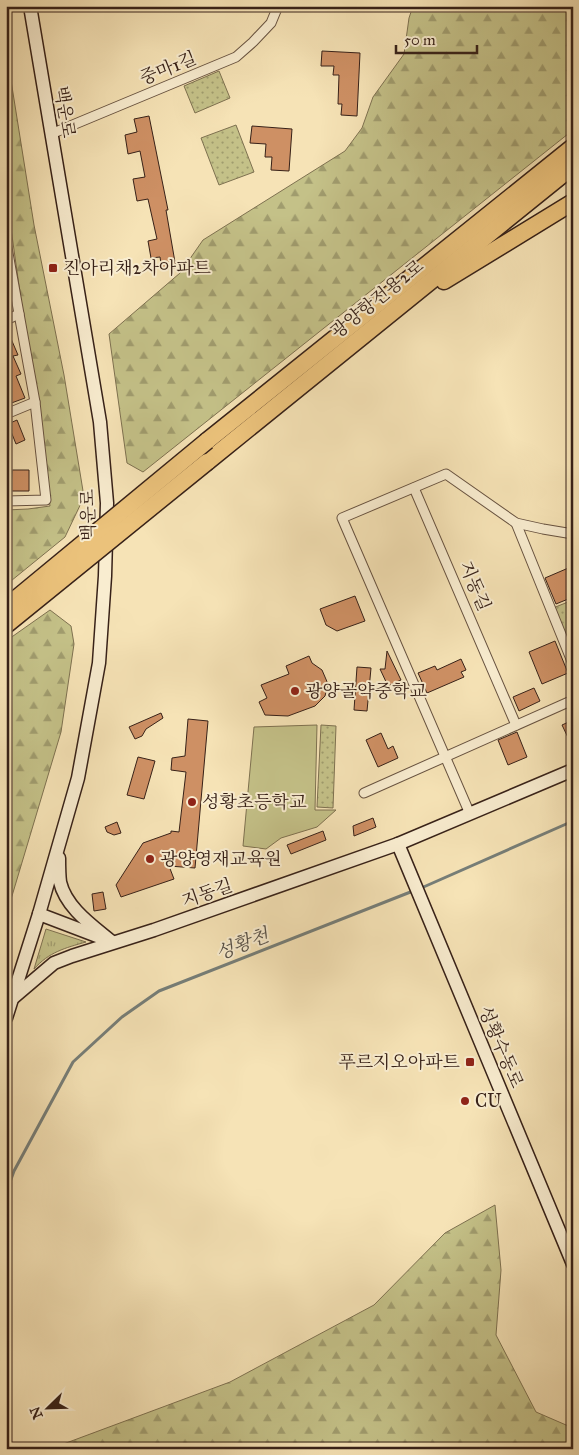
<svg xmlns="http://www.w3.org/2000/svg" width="579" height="1455" font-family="'IM FELL Great Primer','Noto Serif KR',serif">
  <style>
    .grass { fill: url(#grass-tufts); stroke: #7e7150 }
    .forest { fill: url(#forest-firs); stroke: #7e7150 }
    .park { fill: url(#park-dots); stroke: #7e7150 }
    .pitch { fill: #c4c188; stroke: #7e7150 }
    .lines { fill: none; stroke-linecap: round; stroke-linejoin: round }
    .stream { stroke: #767e78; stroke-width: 3 }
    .building { fill: #ce9064; stroke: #372118 }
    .street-casing { stroke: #675240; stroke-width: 11 }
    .secondary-casing { stroke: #372118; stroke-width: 15 }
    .highway-casing { stroke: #372118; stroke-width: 19 }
    .street { stroke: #f9edd0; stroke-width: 9 }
    .secondary { stroke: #f9edd0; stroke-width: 12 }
    .highway { stroke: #ebc27b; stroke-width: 16 }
    .highway-bridge-casing { stroke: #372118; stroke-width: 19; stroke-linecap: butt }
    .highway-bridge { stroke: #ebc27b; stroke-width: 16 }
    .poi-dot { fill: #8f2418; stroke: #f9edd0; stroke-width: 2 }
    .labels { text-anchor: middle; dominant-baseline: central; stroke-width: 4; stroke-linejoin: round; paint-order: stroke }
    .street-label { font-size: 18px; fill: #372118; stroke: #f9edd0 }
    .poi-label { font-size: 18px; fill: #372118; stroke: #f9edd0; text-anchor: start }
    .water-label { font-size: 19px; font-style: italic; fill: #565048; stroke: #f9edd0 }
  </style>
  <defs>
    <pattern id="grass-tufts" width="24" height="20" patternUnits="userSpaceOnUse" patternTransform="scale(1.25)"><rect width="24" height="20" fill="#c4c188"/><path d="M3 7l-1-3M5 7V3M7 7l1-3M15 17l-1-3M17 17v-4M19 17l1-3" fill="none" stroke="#a09c6e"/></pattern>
    <pattern id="forest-firs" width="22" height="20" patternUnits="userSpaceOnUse" patternTransform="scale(1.25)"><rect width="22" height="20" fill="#c4c188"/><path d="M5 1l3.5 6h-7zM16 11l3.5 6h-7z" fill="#a09c6e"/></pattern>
    <pattern id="park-dots" width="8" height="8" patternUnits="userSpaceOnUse" patternTransform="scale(1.25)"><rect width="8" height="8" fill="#c4c188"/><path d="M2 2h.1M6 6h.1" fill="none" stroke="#a09c6e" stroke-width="1.8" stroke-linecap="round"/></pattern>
  </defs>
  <rect width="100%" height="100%" fill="#f6e3b6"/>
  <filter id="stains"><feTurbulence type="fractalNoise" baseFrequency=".004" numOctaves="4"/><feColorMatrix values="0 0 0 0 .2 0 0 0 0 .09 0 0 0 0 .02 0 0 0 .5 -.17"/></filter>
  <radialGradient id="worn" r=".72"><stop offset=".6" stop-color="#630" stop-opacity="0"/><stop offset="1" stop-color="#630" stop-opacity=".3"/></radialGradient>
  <path class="grass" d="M46,929L86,942C65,948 49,952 34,969Z"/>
  <g class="forest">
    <polygon points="413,6 573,6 573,130 143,472 127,463 109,334 180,273 203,240 345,151 362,128 373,97 404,54 409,18"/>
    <polygon points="6,49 34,225 64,375 84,497 65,537 6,585 6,510 28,509 50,506 6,193"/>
    <polygon points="50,610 71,626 74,644 61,732 6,916 6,641"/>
    <polygon points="495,1205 501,1270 496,1335 536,1412 573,1428 573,1449 50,1449 230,1382 374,1305 445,1233"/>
  </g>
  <g class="park">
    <polygon points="219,71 230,98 195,113 184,86"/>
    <polygon points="236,125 254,172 219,185 201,138"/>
    <polygon points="573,600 573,652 553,608"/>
    <polygon points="321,725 336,726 333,808 317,807"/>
  </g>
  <polygon class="pitch" points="317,725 315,810 336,810 317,827 281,838 266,849 243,846 254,727"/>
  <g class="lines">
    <g class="stream">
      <polyline points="419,889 573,821"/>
      <polyline points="6,1193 14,1171 73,1062 122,1017 159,991 413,891"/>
    </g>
  </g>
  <g class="building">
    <polygon points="322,51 360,53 357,116 341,115 342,104 338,104 339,75 333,75 334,66 321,66"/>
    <polygon points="149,116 168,210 166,210 176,268 162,270 160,257 151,258 148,241 157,239 148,199 137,201 133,179 145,177 140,151 128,154 125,135 137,132 134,119"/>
    <polygon points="252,126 292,129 289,171 271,170 272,157 265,157 266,144 250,143"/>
    <polygon points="6,327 18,355 13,356 21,374 16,376 25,398 6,405"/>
    <polygon points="17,420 25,440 16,444 8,424"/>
    <polygon points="12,470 29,470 29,491 11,491"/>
    <polygon points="573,566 573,597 556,604 545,578"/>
    <polygon points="355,596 365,621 337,631 326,625 320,609"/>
    <polygon points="555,641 568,673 542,684 529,652"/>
    <polygon points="387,651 401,680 388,686 380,669 385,669"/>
    <polygon points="309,656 312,663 322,670 328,684 325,696 315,706 288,716 265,715 259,702 267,698 261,685 289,674 286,666"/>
    <polygon points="461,659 466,670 461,672 464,677 427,693 418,673 435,666 437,670"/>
    <polygon points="357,667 371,668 367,711 354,710"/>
    <polygon points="534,688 540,701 519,711 513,697"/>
    <polygon points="161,713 163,718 146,729 142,736 135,739 129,727"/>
    <polygon points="188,719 208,721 195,868 169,866 174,879 121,897 116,885 143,843 171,833 171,831 179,832 186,772 171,770 172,758 185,756"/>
    <polygon points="573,720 573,748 562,725"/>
    <polygon points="517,732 527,757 508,765 498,740"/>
    <polygon points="381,733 388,749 393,746 398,758 378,767 366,740"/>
    <polygon points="138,757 155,761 144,799 127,795"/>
    <polygon points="373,818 376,827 354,836 353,826"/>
    <polygon points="117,822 121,833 114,835 107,832 105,827"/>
    <polygon points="323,831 326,840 291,854 287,845"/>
    <polygon points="103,892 106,909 94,911 92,894"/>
  </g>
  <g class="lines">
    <defs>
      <g id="street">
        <polyline points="51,134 236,57 253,42 271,23 278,6"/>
        <polyline points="6,242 35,402 46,500 6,501"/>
        <polyline points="6,320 19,314"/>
        <polyline points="6,414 35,402"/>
        <polyline points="414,488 516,725"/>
        <polyline points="516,523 573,664"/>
        <polyline points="364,793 573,700"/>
        <polyline points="470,814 342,518 446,474 516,523 543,529 573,534"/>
      </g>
      <g id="secondary">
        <polyline points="398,844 573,1264"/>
        <path d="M59,858C59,866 59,874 60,882C66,908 93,926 112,942"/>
        <polyline points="39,914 102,938"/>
        <polyline points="14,997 54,963 72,956 154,930 398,844 573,770"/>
        <polyline points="6,1018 39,914 78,778 99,663 105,576 107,503 100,422 30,6"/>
      </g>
      <g id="highway">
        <polyline points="444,281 573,202"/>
        <polyline points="207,441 573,147"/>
        <polyline points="207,462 573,166"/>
      </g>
    </defs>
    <use href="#street" class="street-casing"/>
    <use href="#secondary" class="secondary-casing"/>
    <use href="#highway" class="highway-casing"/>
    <use href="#street" class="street"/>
    <use href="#secondary" class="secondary"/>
    <use href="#highway" class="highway"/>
    <defs>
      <g id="highway-bridge">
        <polyline points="6,607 207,441"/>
        <polyline points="6,625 207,462"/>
      </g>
    </defs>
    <use href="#highway-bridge" class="highway-bridge-casing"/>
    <use href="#highway-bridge" class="highway-bridge"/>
  </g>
  <g class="poi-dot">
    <rect x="48" y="263" width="10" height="10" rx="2.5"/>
    <circle cx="295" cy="691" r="5"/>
    <circle cx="192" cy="802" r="5"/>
    <circle cx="150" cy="859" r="5"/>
    <rect x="465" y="1057" width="10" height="10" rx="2.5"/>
    <circle cx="465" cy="1101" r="5"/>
  </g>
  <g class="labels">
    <g class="street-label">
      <text transform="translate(168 68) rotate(-22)">중마1길</text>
      <text transform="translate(65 112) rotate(81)">백운로</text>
      <text transform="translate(377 299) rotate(-39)">광양항전용2로</text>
      <text transform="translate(88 515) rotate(-91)">백운로</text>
      <text transform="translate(475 586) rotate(67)">지동길</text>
      <text transform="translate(207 893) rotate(-19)">지동길</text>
      <text transform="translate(501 1047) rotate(67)">성황수동로</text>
    </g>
    <g class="poi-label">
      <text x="63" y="268">진아리채2차아파트</text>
      <text x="305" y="691">광양골약중학교</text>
      <text x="202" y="802">성황초등학교</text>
      <text x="160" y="859">광양영재교육원</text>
      <text x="460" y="1062" text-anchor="end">푸르지오아파트</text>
      <text x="475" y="1101">CU</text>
    </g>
    <g class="water-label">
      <text transform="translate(242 944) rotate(-21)">성황천</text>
    </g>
  </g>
  <rect width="579" height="1455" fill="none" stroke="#f6e3b6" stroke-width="25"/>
  <rect x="8" y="8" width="564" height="1440" fill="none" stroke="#372118" stroke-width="2.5"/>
  <rect x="12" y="12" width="554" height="1430" fill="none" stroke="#372118"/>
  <g transform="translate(48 1408) rotate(247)" stroke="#f9edd0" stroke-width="4" paint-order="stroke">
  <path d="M0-4L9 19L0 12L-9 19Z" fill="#372118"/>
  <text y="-8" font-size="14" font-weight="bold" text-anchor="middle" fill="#372118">N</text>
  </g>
  <path d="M396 45v8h81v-8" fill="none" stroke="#372118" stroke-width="2.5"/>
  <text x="404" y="45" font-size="15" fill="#372118" stroke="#f9edd0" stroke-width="4" paint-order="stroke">50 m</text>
  <rect width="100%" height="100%" filter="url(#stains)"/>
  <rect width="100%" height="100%" fill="url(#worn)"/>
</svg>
